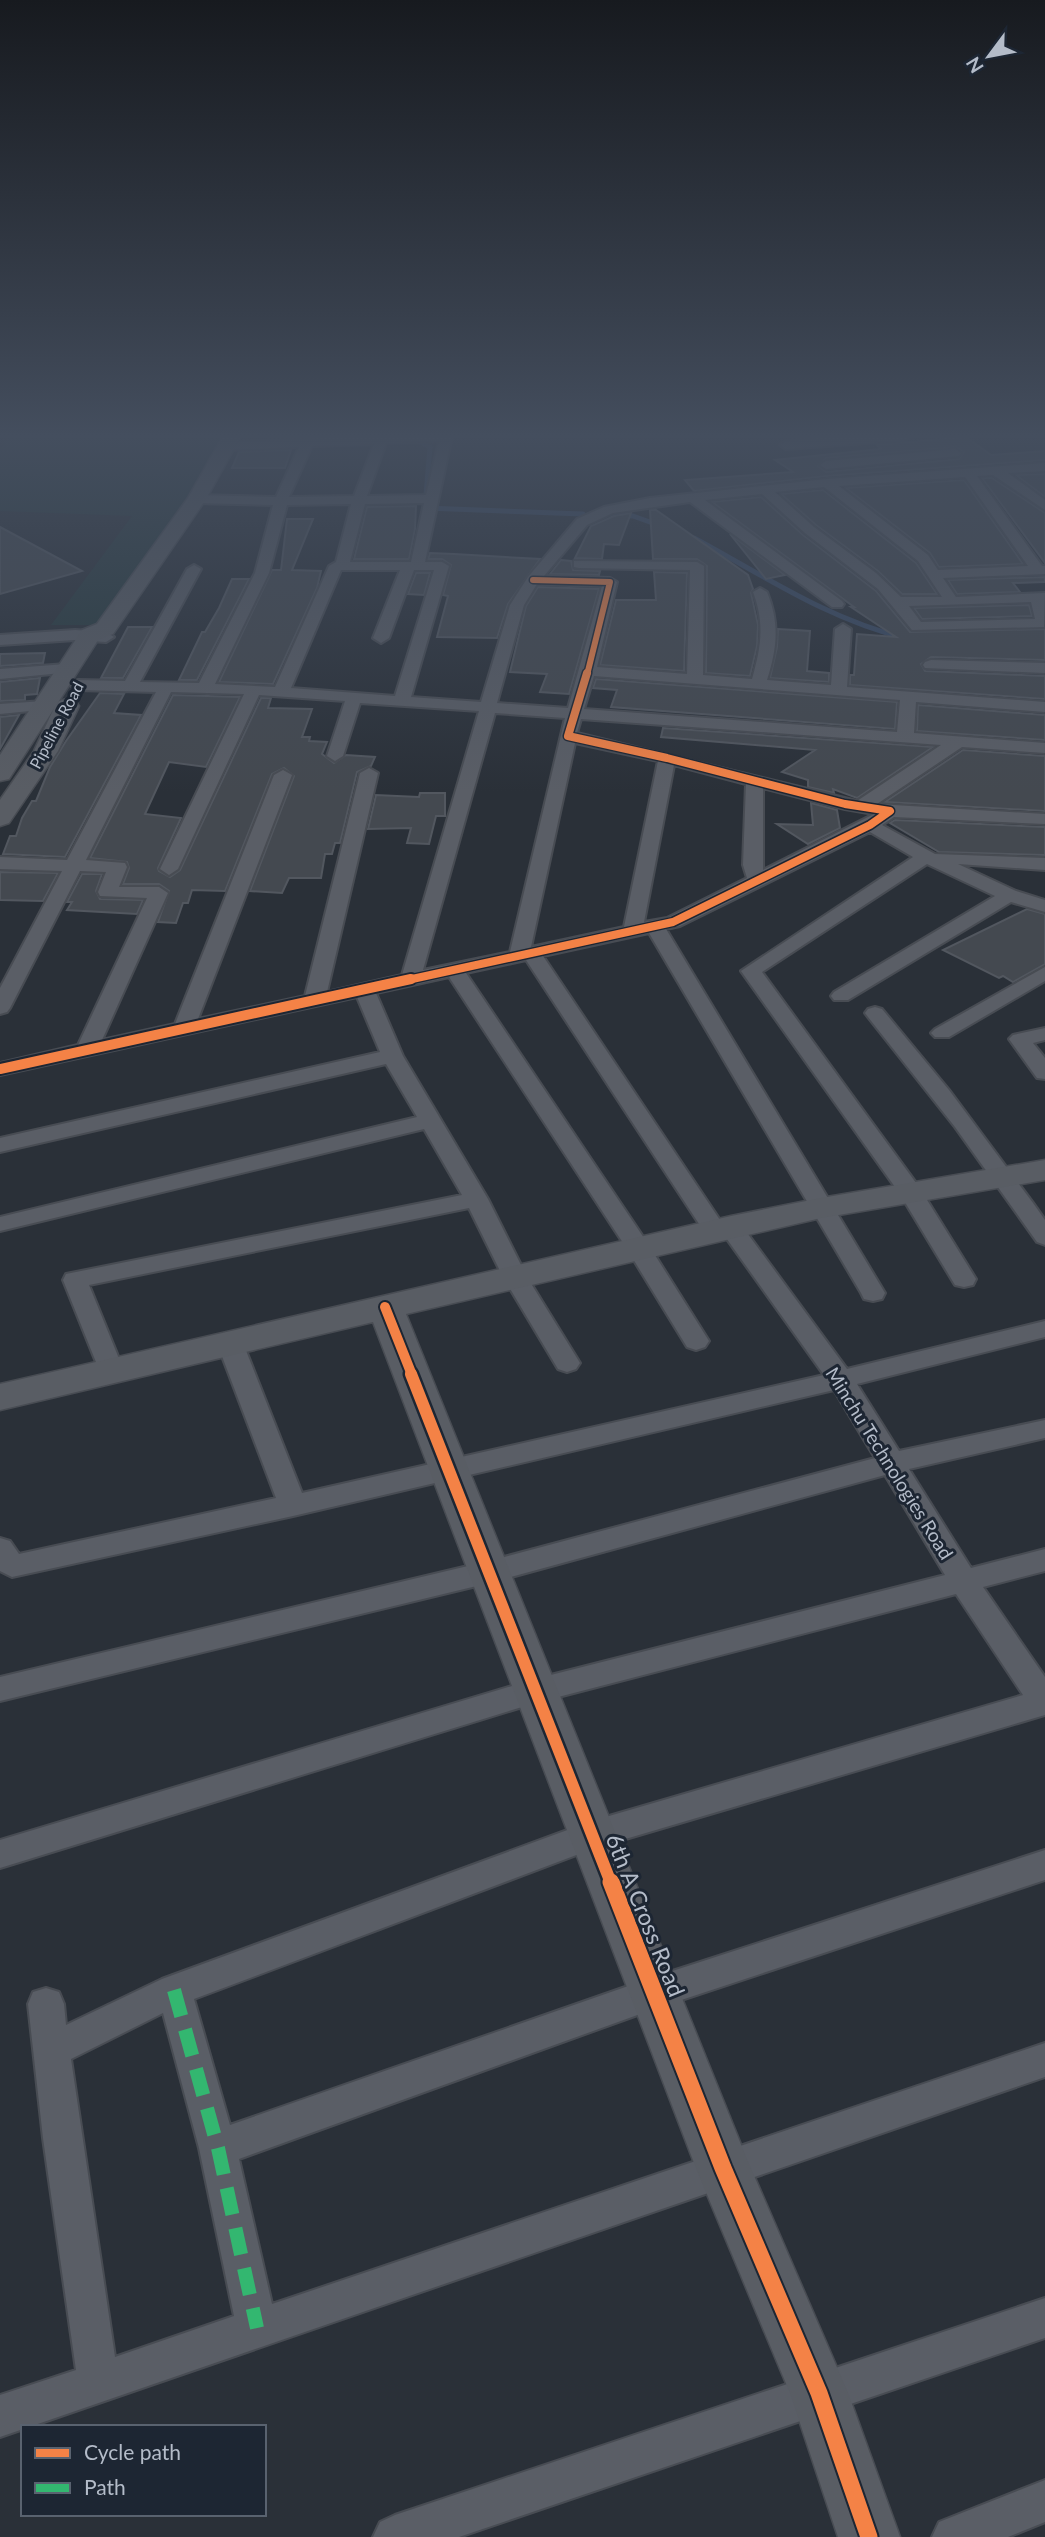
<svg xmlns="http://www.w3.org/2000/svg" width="1045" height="2537" font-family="Lato,sans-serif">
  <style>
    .green { fill: #273a3e }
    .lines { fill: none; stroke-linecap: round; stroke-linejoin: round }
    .stream { stroke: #384963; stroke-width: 5 }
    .building { fill: #444950; stroke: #52575f; stroke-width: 2; fill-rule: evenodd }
    .street-casing { stroke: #484c53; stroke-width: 4 }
    .secondary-casing { stroke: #484c53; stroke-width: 3 }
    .street { fill: #5a5e66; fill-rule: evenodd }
    .secondary { fill: #595d64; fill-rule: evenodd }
    .quiet { stroke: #33b770; stroke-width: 14; stroke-dasharray: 27 14; stroke-linecap: butt }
    .cycleway-far4-casing { stroke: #1d2633; stroke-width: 9 }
    .cycleway-far3-casing { stroke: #1d2633; stroke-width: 11 }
    .cycleway-far2-casing { stroke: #1d2633; stroke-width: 14 }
    .cycleway-far1-casing { stroke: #1d2633; stroke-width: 17 }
    .cycleway-casing { stroke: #1d2633; stroke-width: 21 }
    .cycleway-far4 { stroke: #f48246; stroke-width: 6 }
    .cycleway-far3 { stroke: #f48246; stroke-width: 8 }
    .cycleway-far2 { stroke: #f48246; stroke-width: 10 }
    .cycleway-far1 { stroke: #f48246; stroke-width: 12 }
    .cycleway { stroke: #f48246; stroke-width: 17 }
    .labels { text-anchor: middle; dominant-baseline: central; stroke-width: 6; stroke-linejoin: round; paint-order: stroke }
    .far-street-label { font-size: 16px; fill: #b4bcc9; stroke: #1d2633 }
    .street-label { font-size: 19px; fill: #b4bcc9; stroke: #1d2633 }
    .near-street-label { font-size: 23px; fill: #b4bcc9; stroke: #1d2633 }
  </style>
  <rect width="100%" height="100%" fill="#2a3038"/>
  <polygon class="green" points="9,436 229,436 194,498 99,625 51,625 132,516 0,511 0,450"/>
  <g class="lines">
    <g class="stream">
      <polyline points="414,439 430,447 426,495"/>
      <polyline points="426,508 583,514"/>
      <polyline points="612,515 633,516 661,526"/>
      <path d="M694,538C763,575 827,619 905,638"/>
    </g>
  </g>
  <g class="building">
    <path d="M966,437L991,455L1045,451V460L827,476L694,491L685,480L793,472L775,460L881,449L877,445ZM956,447L964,452L959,459L826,472L818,466L826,458Z"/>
    <polygon points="291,450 285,468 232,468 239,452"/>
    <polygon points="1045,474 1045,497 1016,475"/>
    <polygon points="982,478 992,478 1045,513 1045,563"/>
    <polygon points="964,480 1023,564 939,567 930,553 846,488"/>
    <polygon points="823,490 916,563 937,594 902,594 878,571 816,525 781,494"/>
    <polygon points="761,497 803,535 876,591 910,632 1045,629 1045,660 931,657 921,664 925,671 1045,676 1045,699 850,685 850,675 854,675 857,634 896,637 851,607 854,607 712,502"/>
    <polygon points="416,506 415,529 409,559 354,559 367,507"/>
    <polygon points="650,510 656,510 748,575 753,589 751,593 758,625 757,646 750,676 706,673 707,566 697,559 653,559"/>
    <polygon points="631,513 619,545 604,544 602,559 575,558 591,526 614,516"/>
    <polygon points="287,519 313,519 292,570 321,571 317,588 273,684 219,682 272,570 281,570"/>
    <polygon points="0,527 82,571 0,594"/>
    <polygon points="730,534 785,575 766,579"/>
    <polygon points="430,553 454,554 540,559 508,604 497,638 437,637 448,596 443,595 451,565 442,559 428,559"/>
    <polygon points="561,560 571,561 573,570 600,571 599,575 550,574"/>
    <polygon points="654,572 687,573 684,671 600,665 616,600 656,600"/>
    <polygon points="416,573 430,573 424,595 408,594"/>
    <polygon points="1045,577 1045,582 1013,583 1020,592 957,594 948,580"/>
    <polygon points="232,579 249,579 197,680 179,680 202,632 205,632 219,608"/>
    <polygon points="538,587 599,589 569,694 540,692 547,674 510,672 526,606"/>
    <polygon points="1029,605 1032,616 922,619 914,608"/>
    <polygon points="128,627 152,627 123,678 101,678"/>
    <polygon points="778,629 810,631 807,671 829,673 829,682 770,678 777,647"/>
    <polygon points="45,653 43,663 0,666 0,654"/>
    <polygon points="40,678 37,694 25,695 25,700 0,701 0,682"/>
    <polygon points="596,679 897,702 895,729 611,707 617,690 593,688"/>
    <polygon points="100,693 124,694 114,713 141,715 65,857 3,854 10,836 16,836 22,818 32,801 36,801 50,767 66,741"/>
    <polygon points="173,695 240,697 206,767 169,762 145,814 181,818 158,868 159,871 170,877 180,870 261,698 271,698 268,708 312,709 302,737 310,737 309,741 327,742 322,754 334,763 346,755 375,757 371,766 357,772 340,843 335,843 332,854 325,854 321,878 289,878 282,893 250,891 294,776 284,768 272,774 225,891 192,890 188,903 183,903 176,923 158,922 169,891 159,884 123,884 129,868 127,862 90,858"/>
    <polygon points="918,705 1045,715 1045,740 917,731"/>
    <polygon points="19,715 0,749 0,717"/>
    <polygon points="663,728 933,747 857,798 833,789 834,793 808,787 808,780 782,772 815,750 661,737"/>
    <polygon points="963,750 1045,756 1045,811 885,802"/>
    <polygon points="420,793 445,793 445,816 436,816 429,844 407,843 411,828 368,829 376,795 419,797"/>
    <polygon points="811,803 837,810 840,828 808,844 777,824 813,825"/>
    <polygon points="895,820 1045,827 1045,855 939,852 890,823"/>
    <polygon points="0,872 58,873 43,901 0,900"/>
    <polygon points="82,874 102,874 96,891 100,899 143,900 137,914 67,910 72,902 67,902"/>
    <polygon points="1027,909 1045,914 1045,964 1013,982 1003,976 999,978 943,950"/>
  </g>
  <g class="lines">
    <defs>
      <g id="street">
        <path d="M371,436H452L425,562H442L449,566L411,697L481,702L510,605L528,577L577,519L604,507L650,498L827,479L1045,463V471L1008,473L1045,500V510L993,475L977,476L1042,566H1045V574L943,578L956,597L1045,593L1044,627L912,630L878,589L805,533L762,494L705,500L842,601L844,604L842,607H832L690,502L613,513L587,525L544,576L610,578L617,582L597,667L687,674L690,570L579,568L574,567V561L697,562L704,566L703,675L752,679C761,647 765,624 753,592L760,588L767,592C780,624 777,648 767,680L831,685L835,629L843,624L851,629L847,687L1045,702V712L916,702L914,733L1045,743V753L962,747L877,804L1045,814V824L894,817L882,825L935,854L1045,858V870L958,864L1016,891L1045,900V912L1011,902L848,1000H834L831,996L834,992L995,896L927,864L762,972L919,1187L976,1279L973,1285L964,1287L955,1285L900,1194L741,971L913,857L870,832L680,926L666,929L885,1293L882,1299L873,1301L864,1299L861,1293L649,933L543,956L722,1223L731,1220L739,1222L847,1369L1045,1321V1337L857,1384L899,1451L1045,1420V1438L909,1469L971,1568L1045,1549V1571L983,1587L1045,1677V1715L595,1848L194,1999L230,2125L654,1977L1045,1850V1880L654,2009L239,2159L272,2304L1045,2043V2077L0,2437V2395L76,2370L43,2138L28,2004L33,1992L46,1988L59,1992L64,2004L66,2025L162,1979L592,1821L1023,1695L956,1594L535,1703L0,1868V1840L535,1679L945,1575L885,1475L489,1583L0,1701V1677L489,1561L875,1458L834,1390L293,1516L12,1577L0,1571V1538L10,1541L19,1554L276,1498L217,1343L221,1337L230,1334L239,1337L243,1343L302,1493L824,1375L724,1235L715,1239L707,1236L526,960L466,973L648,1244L709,1341L705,1347L696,1350L687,1347L627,1249L449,977L376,993L403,1056L488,1199L527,1277L580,1363L576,1369L567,1372L558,1369L503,1277L469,1208L89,1285L124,1371L120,1377L111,1380L102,1377L63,1280L66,1274L462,1195L424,1129L0,1231V1217L417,1117L386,1064L0,1152V1138L380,1052L357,997L0,1075V1063L78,1045L147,898L100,896L98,892L106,872L80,871L10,1008L7,1012L0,1014V988L62,871L0,869V857L67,860L156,692L78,690L70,685L78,680L125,681L187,569L194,565L201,569L140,682L199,683L255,573L273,505L197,503L190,499L197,495L276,497L299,447L227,450L223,449V443ZM439,441L426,495L367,496L386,443ZM374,444L354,496L289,497L312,446ZM965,477L1028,566L938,570L928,555L839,486ZM824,487L918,561L942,597H901L876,573L814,527L775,492ZM424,503L411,562H350L365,504ZM351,504L336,562L329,566L275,687L215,684L269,573L287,505ZM341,570H400L373,638L381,643L389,638L414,570H434L395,696L291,688ZM537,584L602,586L568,708L497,703L524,605ZM1031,602L1035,619L921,622L909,606ZM594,676L900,700L897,732L584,709ZM171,692L244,694L160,869L169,875L178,869L259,695L345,701L327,756L335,761L343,756L360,703L479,711L402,975L327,992L378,773L369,768L360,773L305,996L198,1019L292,775L283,770L274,775L175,1024L102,1040L168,893L159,887H119L127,867L125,863L86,860ZM495,713L565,718L510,952L423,970ZM581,719L941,745L857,801L577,733ZM575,743L658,761L624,927L531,947ZM674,765L746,784L743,865L747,878L667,918L644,922ZM763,788L845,809L874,814L763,870ZM163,2013L199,2148L234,2316L115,2357L71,2059Z"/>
        <polygon points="852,436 911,436 905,440 786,449 780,445 786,441"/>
        <polygon points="955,449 961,453 959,456 826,469 820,465 826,461"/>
        <polygon points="75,630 106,632 114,637 106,642 75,640 0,645 0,635"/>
        <polygon points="931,660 1045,663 1045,673 925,668 923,665 925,662"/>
        <polygon points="66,664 74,669 72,672 0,679 0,669"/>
        <polygon points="44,701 52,706 50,709 0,714 0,704"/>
        <polygon points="1045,967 1045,981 949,1037 935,1037 931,1033 935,1029"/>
        <polygon points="875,1007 882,1009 949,1090 1033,1203 1045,1220 1045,1245 1037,1242 955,1127 868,1017 865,1013 868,1009"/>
        <polygon points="1045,1028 1045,1040 1033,1043 1045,1058 1045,1079 1037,1078 1009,1039 1013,1035"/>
        <polygon points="1045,2298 1045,2338 459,2537 373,2537 380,2522 395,2515"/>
        <polygon points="1045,2480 1045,2522 1008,2537 932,2537 939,2522"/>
      </g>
      <g id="secondary">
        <polygon points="223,436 241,436 206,499 113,634 98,640 9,779 0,781 0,755 82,630 97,624 188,498"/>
        <polygon points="67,699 75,701 79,706 58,751 9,823 0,826 0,800 34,751 55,706 59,701"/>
        <polygon points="1045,1160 1045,1180 821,1218 406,1314 746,2157 848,2393 900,2537 838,2537 790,2393 696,2168 373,1322 0,1410 0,1384 731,1216 821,1198"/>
      </g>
    </defs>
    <use href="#street" class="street-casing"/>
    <use href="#secondary" class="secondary-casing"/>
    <use href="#street" class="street"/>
    <use href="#secondary" class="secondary"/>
    <polyline class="quiet" points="174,1990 218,2148 257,2328"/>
    <defs>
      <polyline id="cycleway-far4" points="533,580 610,582 587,675"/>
      <polyline id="cycleway-far3" points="403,981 673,922 870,825 890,811 845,804 667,758 568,736 587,673"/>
      <g id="cycleway-far2">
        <polyline points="0,1069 411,979"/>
        <polyline points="385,1307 412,1375"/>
      </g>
      <polyline id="cycleway-far1" points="411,1374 611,1883"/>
      <polyline id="cycleway" points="611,1882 723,2168 819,2393 869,2537"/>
    </defs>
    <use href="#cycleway-far4" class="cycleway-far4-casing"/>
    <use href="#cycleway-far3" class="cycleway-far3-casing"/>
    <use href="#cycleway-far2" class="cycleway-far2-casing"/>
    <use href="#cycleway-far1" class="cycleway-far1-casing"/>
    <use href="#cycleway" class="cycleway-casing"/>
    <use href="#cycleway-far4" class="cycleway-far4"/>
    <use href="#cycleway-far3" class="cycleway-far3"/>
    <use href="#cycleway-far2" class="cycleway-far2"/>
    <use href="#cycleway-far1" class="cycleway-far1"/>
    <use href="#cycleway" class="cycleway"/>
  </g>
  <linearGradient id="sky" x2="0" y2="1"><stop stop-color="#171a1f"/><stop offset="0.55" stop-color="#444e5e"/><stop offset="1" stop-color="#444e5e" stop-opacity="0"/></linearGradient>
  <rect width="1045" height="792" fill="url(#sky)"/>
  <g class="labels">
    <g class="far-street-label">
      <text transform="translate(56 725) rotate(-62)">Pipeline Road</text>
    </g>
    <g class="street-label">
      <text transform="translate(890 1463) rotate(58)">Minchu Technologies Road</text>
    </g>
    <g class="near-street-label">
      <text transform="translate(646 1915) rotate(68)">6th A Cross Road</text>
    </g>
  </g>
  <rect x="21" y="2425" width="245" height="91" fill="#1d2633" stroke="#59626f" stroke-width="2"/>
  <rect x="35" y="2448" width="35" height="10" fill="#f48246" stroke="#59626f" stroke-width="2"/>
  <text x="84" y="2460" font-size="21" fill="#b4bcc9">Cycle path</text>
  <rect x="35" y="2483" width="35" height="10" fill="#33b770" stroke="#59626f" stroke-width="2"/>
  <text x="84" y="2495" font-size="21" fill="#b4bcc9">Path</text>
  <g transform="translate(989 56) rotate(238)" stroke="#1d2633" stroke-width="5" paint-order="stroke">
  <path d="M0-5L12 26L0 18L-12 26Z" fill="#b4bcc9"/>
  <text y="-10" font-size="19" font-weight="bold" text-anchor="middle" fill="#b4bcc9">N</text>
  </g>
</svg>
